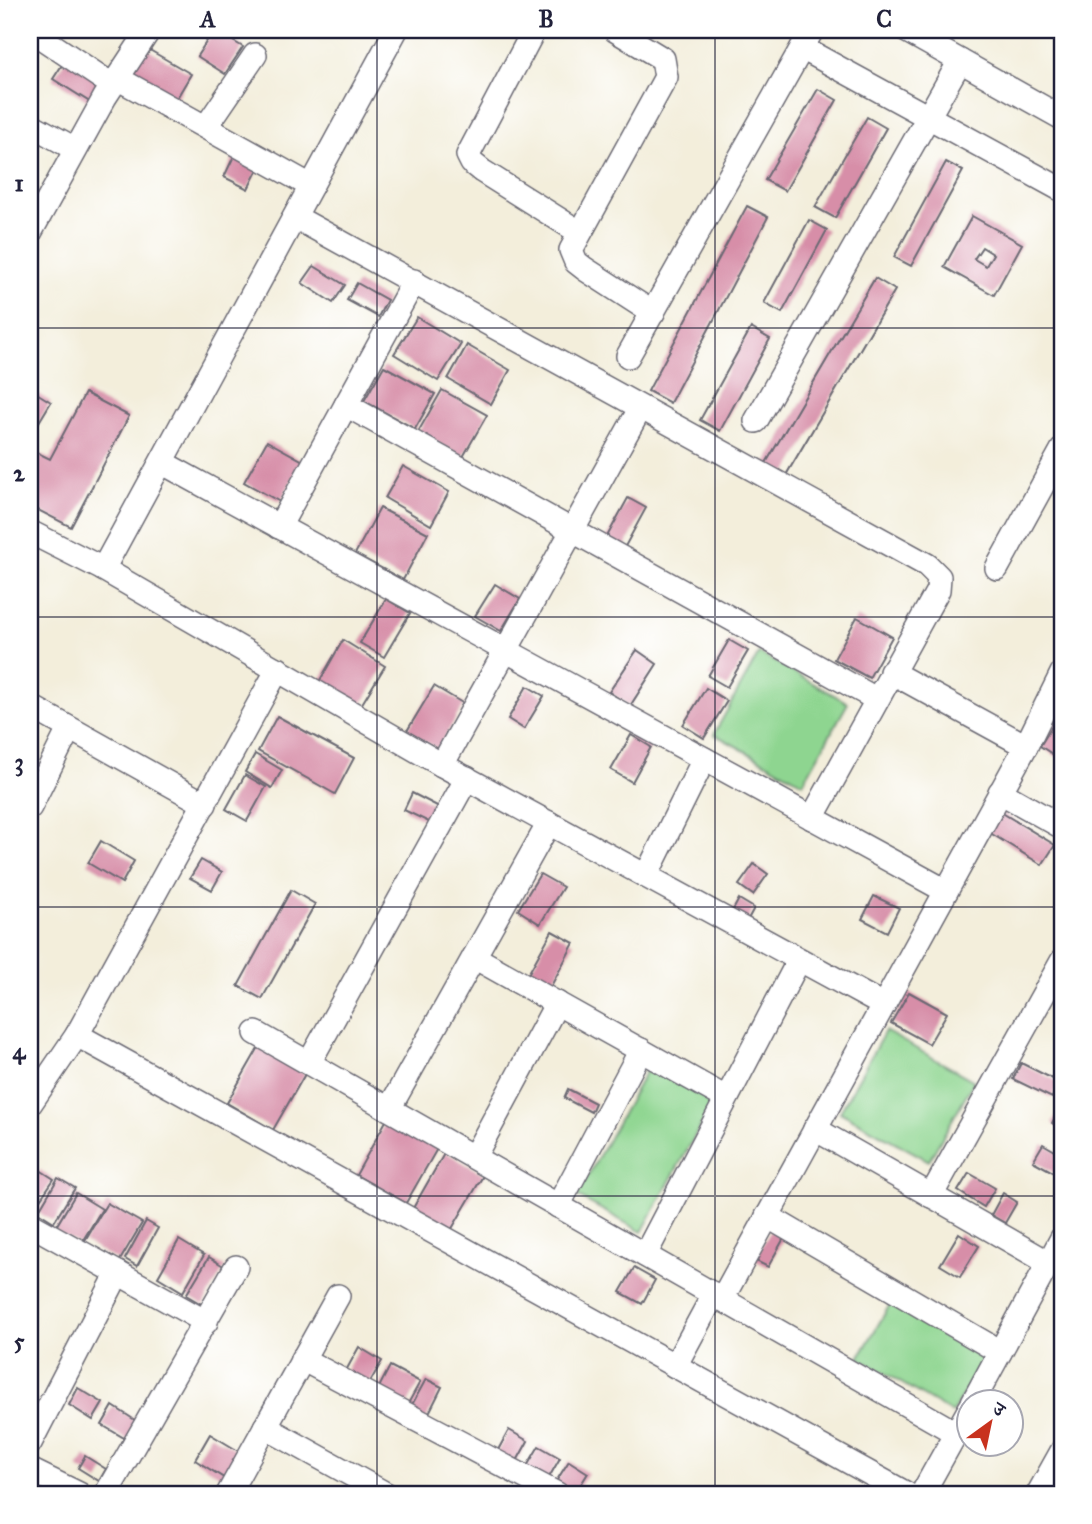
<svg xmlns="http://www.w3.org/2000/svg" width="1092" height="1524" font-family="'IM FELL Great Primer','Noto Serif Devanagari',serif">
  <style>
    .green { fill: #8ed590; stroke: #587c66; stroke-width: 2 }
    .building { fill: #d78ea8; fill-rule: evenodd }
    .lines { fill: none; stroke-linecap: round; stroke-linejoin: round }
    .minor-casing { stroke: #6b6973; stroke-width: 26 }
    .minor { stroke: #fff; stroke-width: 23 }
    .grid { fill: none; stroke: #22223b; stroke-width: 2; stroke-opacity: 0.55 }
    .neatline { fill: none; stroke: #22223b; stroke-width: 2.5 }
    .grid-label { font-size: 23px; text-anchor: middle; font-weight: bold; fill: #22223b }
  </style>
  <rect width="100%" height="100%" fill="#fff"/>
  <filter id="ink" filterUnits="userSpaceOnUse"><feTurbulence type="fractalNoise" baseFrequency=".0143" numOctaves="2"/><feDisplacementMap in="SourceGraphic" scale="14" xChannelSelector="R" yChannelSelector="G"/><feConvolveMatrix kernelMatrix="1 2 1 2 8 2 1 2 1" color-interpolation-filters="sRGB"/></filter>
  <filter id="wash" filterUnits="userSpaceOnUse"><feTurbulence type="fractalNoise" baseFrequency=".00686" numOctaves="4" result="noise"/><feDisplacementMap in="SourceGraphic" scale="28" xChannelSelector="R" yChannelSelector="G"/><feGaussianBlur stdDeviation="1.57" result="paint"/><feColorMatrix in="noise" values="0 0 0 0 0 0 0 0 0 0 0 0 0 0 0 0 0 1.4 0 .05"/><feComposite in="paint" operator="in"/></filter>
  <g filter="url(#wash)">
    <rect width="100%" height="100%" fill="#f3eedb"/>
    <g class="green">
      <polygon points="759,653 848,703 803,783 714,734"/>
      <polygon points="885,1031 974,1081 929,1161 840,1112"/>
      <polygon points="648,1067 713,1103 642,1232 577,1196"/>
      <polygon points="892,1301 986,1357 952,1413 859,1358"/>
    </g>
    <g id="blocks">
      <g class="building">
        <polygon points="214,30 243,47 225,74 197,56"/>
        <polygon points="141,45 191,74 174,103 124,75"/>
        <polygon points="66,59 105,84 93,104 53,79"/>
        <polygon points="818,89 837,100 785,191 765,180"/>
        <polygon points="867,117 886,128 835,218 815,207"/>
        <polygon points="234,156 258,169 248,189 224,177"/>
        <polygon points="946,162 963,171 911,266 894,257"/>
        <polygon points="747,206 768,217 670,403 648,391"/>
        <path d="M972,216L1022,244L994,295L944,267ZM982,247L993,254L986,266L974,259Z"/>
        <polygon points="809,220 827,230 782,313 764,303"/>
        <polygon points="314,266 345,285 333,303 302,283"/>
        <polygon points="875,278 895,290 786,475 766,463"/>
        <polygon points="357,283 387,300 378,317 347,300"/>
        <polygon points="417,317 461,344 438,381 394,354"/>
        <polygon points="751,328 770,339 720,431 700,420"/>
        <polygon points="467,345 510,370 491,404 448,379"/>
        <polygon points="384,366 435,394 415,429 364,401"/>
        <polygon points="30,389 51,402 30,437"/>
        <polygon points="442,390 487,415 463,457 418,432"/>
        <polygon points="85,393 129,416 71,527 30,506 30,449 50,459"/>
        <polygon points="267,441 303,461 280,502 244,482"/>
        <polygon points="403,466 449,492 431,525 385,498"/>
        <polygon points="628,498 646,508 622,552 604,542"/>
        <polygon points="380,508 428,533 403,580 355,554"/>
        <polygon points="495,584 520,599 501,631 475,616"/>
        <polygon points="386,599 410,613 384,657 360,643"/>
        <polygon points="857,617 892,637 869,678 834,659"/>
        <polygon points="343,640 385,666 360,707 319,682"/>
        <polygon points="729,640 748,651 727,687 708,676"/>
        <polygon points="637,650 657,664 630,706 609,692"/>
        <polygon points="434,686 464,704 438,749 407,731"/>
        <polygon points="527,686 544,696 524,729 508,719"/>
        <polygon points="706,688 727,701 704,738 683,725"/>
        <polygon points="1062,710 1062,749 1057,757 1040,746"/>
        <polygon points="277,716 354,758 335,794 258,751"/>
        <polygon points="631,735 651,747 632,782 611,770"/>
        <polygon points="255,754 282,770 272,788 245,772"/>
        <polygon points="245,775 266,787 247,821 226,809"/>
        <polygon points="412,793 443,809 435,825 404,810"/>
        <polygon points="999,811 1055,845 1042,865 987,831"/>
        <polygon points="101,841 134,861 122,883 88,863"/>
        <polygon points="201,860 222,872 212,890 190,878"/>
        <polygon points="754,864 768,874 753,895 739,885"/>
        <polygon points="540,874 563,887 540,924 518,910"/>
        <polygon points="291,890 315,904 262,999 238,986"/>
        <polygon points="874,896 899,908 887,932 862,919"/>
        <polygon points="739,899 754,908 747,921 732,912"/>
        <polygon points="552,931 574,943 550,988 527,976"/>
        <polygon points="909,992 947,1013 929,1044 891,1023"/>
        <polygon points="259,1047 305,1074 273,1130 227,1103"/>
        <polygon points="1021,1063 1059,1082 1052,1098 1013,1079"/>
        <polygon points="568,1089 595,1103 591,1112 564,1098"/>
        <polygon points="1060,1108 1062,1109 1062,1130 1052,1123"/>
        <polygon points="387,1119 438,1147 406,1203 356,1175"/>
        <polygon points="1043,1144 1062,1155 1062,1177 1033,1161"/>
        <polygon points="445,1152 484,1174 450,1232 412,1210"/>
        <polygon points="40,1170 54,1179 37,1204 30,1199 30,1186"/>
        <polygon points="969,1173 995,1188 984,1207 958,1191"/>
        <polygon points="58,1178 75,1188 54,1222 38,1212"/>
        <polygon points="76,1193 102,1209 80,1245 54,1230"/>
        <polygon points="1003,1193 1017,1202 1005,1223 991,1215"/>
        <polygon points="107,1203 142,1223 119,1262 84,1242"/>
        <polygon points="146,1221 158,1228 137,1266 125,1259"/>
        <polygon points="771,1230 784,1238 768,1267 754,1260"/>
        <polygon points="959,1233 979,1246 960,1277 940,1265"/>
        <polygon points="179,1240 204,1255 183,1292 158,1277"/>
        <polygon points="209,1257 225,1267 203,1305 186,1295"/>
        <polygon points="634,1268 655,1280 642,1304 620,1292"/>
        <polygon points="359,1347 382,1361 366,1389 343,1376"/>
        <polygon points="390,1366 420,1382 404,1411 375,1395"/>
        <polygon points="426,1379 442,1387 425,1421 408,1412"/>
        <polygon points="78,1388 103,1403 93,1420 69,1405"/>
        <polygon points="113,1406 141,1424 131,1442 102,1425"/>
        <polygon points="509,1430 528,1441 512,1470 493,1459"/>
        <polygon points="210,1434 240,1452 224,1478 195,1460"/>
        <polygon points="539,1446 560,1458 544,1486 523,1473"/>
        <polygon points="85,1456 106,1469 99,1481 78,1468"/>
        <polygon points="569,1461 588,1473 575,1494 561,1494 552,1488"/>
      </g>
    </g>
  </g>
  <g filter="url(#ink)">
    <use href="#blocks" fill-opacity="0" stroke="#6b6973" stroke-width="2"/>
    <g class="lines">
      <defs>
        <g id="minor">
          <polyline points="30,30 112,85"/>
          <polyline points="534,30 468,155 472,163 482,171 579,232"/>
          <polyline points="615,30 663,59 666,77 571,250 576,262 585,269 653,313"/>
          <polyline points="905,30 1062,118"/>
          <polyline points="802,48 1062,190"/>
          <polyline points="117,78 311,186"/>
          <polyline points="30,124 75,149"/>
          <polyline points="206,127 255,55"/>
          <polyline points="295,217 927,565 939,577 938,590 812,818"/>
          <polyline points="30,233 105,97 149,30"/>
          <polyline points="628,356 812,30"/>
          <polyline points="346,405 876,699"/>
          <polyline points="756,421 960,61"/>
          <polyline points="163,463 946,891"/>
          <polyline points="279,527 414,281"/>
          <polyline points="30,532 103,569 442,765 883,1005"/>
          <polyline points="997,568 1062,450"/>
          <polyline points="103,569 396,30"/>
          <polyline points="891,672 1026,746"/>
          <polyline points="30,706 205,804"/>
          <polyline points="442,765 640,409"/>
          <polyline points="1000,792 1062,827"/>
          <polyline points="30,807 69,729"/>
          <polyline points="646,876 704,759"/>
          <polyline points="474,957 726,1098"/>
          <polyline points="256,1033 956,1433"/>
          <polyline points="77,1035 907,1494"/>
          <polyline points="309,1063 467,778"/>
          <polyline points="30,1104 77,1035 278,669"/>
          <polyline points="389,1109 549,823"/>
          <polyline points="815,1129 1049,1263"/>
          <polyline points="474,1157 557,1003"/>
          <polyline points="931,1196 1062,961"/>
          <polyline points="558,1206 641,1050"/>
          <polyline points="767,1216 1000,1352"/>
          <polyline points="30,1224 206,1322"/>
          <polyline points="645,1255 799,960"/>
          <polyline points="722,1299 1026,746 1062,673"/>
          <polyline points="302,1359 557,1494"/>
          <polyline points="675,1366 714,1294"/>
          <polyline points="973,1402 1062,1238"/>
          <polyline points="265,1427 386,1494"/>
          <polyline points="30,1443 118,1273"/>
          <polyline points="30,1470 79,1494"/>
          <polyline points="106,1494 236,1267"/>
          <polyline points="228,1494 338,1296"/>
          <polyline points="922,1494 970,1408"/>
          <polyline points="1038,1494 1062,1451"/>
        </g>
      </defs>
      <use href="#minor" class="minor-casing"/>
      <use href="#minor" class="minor"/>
    </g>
  </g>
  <path class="grid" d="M377,30V1494M715,30V1494M30,328H1062M30,617H1062M30,907H1062M30,1196H1062"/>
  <rect width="1092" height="1524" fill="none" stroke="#fff" stroke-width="77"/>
  <g transform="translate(990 1423) rotate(33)"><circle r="33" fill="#ffffff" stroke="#a7a7b1" stroke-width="2"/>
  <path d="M0-5L12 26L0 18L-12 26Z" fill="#c8321e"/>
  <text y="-10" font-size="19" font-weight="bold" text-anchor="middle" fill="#22223b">उ</text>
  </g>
  <rect x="38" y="38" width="1016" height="1448" class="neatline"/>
  <g class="grid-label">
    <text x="208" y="27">A</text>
    <text x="546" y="27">B</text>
    <text x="884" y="27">C</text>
    <text x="19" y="191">1</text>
    <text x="19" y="481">2</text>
    <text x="19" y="770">3</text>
    <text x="19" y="1059">4</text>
    <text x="19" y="1349">5</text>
  </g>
</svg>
